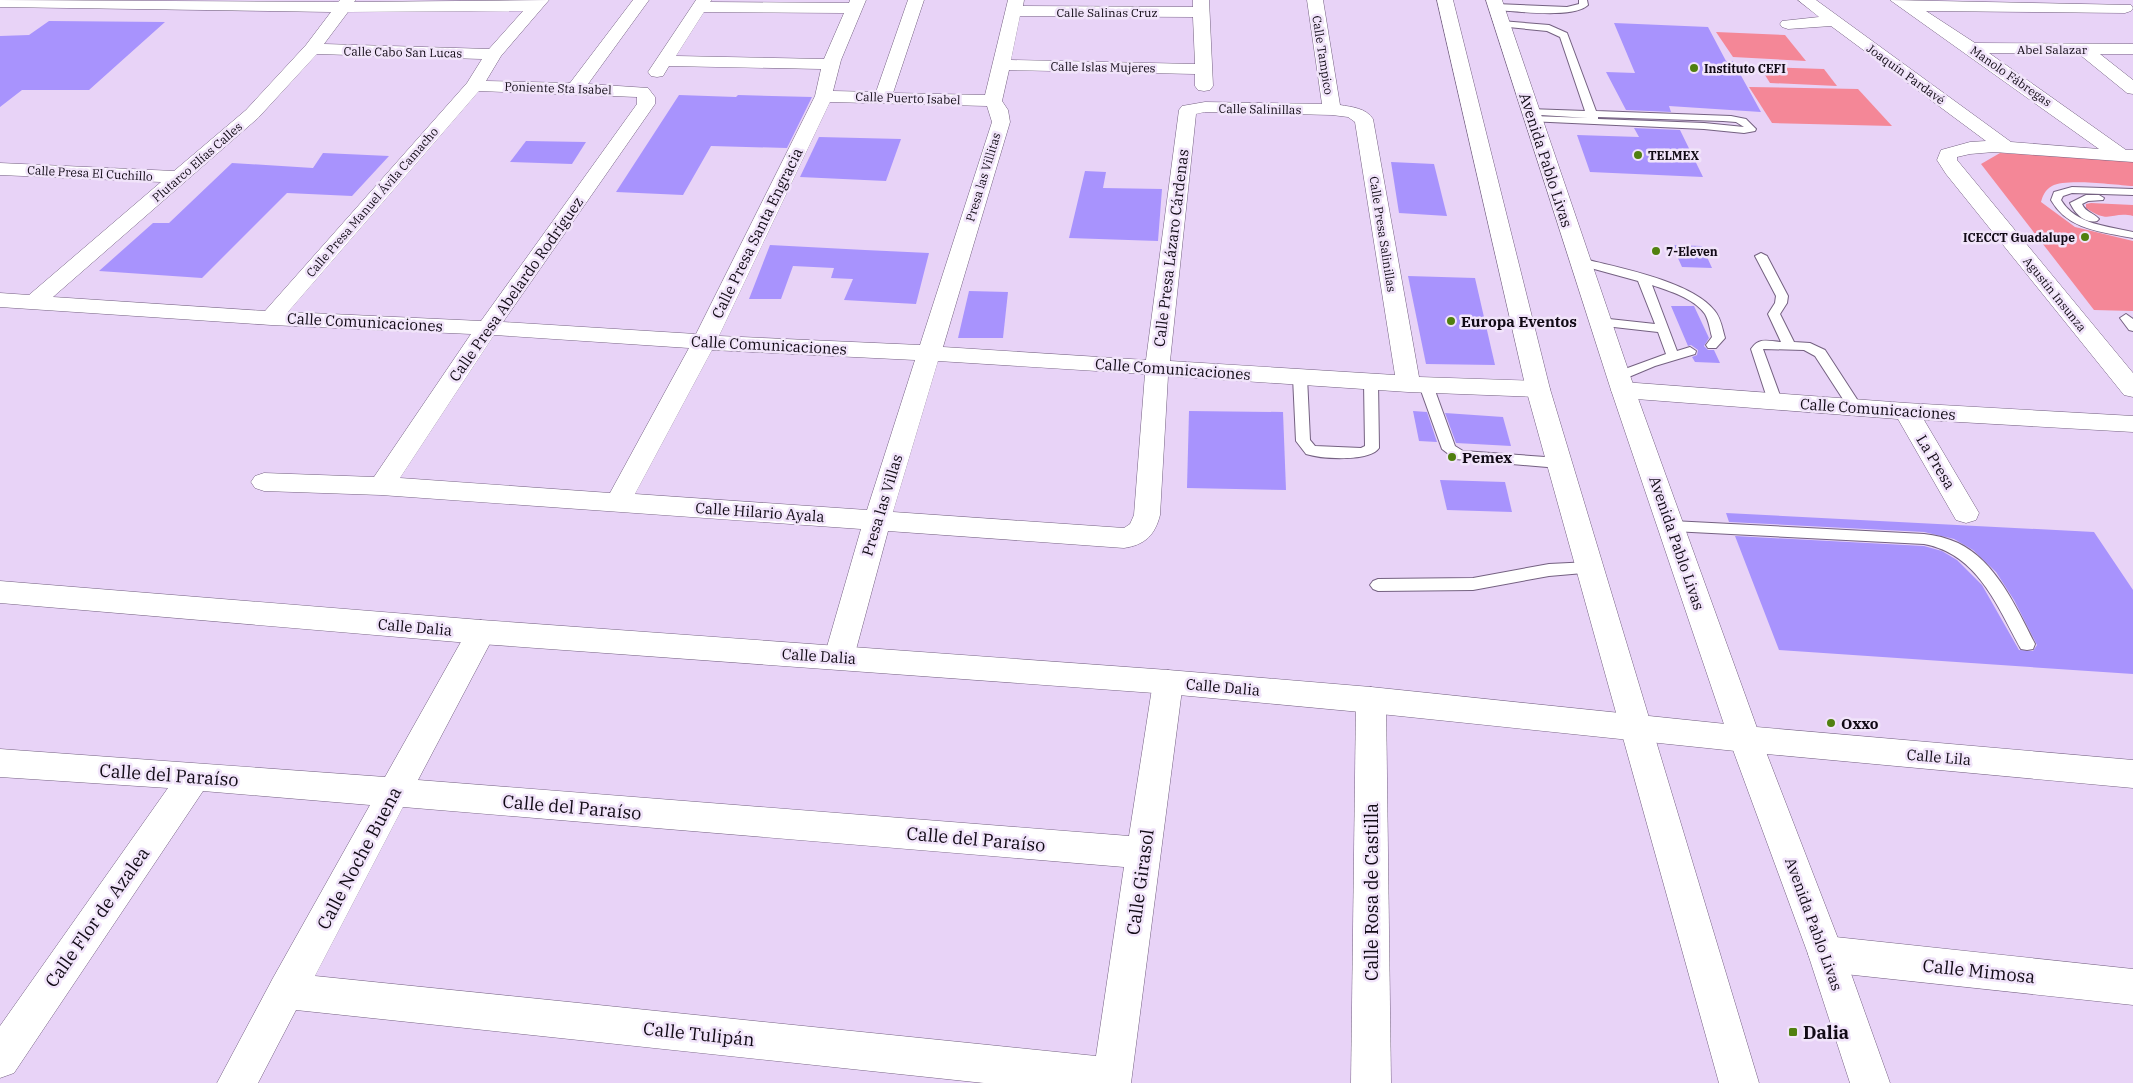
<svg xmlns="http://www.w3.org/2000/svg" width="2133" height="1083" font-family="'IBM Plex Serif',serif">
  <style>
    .green { fill: #f48797 }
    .building { fill: #a893fd }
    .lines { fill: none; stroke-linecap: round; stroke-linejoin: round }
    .service-casing { stroke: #746181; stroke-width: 2 }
    .minor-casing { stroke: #746181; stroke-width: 1 }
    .tertiary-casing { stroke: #746181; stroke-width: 1 }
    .secondary-casing { stroke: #746181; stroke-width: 1 }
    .service { fill: #fff; fill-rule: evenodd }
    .minor { fill: #fff; fill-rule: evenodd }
    .tertiary { fill: #fff; fill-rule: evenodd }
    .secondary { fill: #fff; fill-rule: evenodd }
    .poi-dot { fill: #50800f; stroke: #f1e4fa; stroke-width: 2 }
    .labels { text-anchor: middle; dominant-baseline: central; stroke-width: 5; stroke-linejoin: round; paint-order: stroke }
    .far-street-label { font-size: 12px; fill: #110a15; stroke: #f1e4fa }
    .far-poi-label { font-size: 12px; font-weight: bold; fill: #110a15; stroke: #f1e4fa; text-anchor: start }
    .street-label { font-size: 15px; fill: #110a15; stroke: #f1e4fa }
    .poi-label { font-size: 15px; font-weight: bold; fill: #110a15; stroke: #f1e4fa; text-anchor: start }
    .near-street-label { font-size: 18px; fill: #110a15; stroke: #f1e4fa }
    .near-poi-label { font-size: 18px; font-weight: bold; fill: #110a15; stroke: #f1e4fa; text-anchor: start }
  </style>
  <rect width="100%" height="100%" fill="#e8d3f7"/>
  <g class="green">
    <polygon points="1716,32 1785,35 1806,61 1733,57"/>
    <polygon points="1760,67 1824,69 1837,86 1770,83"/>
    <polygon points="1749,87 1858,89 1892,126 1772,123"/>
    <path d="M2000,153L2133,159V186C2115,185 2066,178 2052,186C2045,190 2043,195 2041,202L2075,227L2133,241V311L2094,310L1981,164Z"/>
    <path d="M2091,203L2133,205V216C2111,211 2110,225 2086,208V204Z"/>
  </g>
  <g class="building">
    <polygon points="49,21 165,22 89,90 22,90 0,107 0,36 29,35"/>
    <polygon points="1614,23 1708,27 1726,61 1733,61 1761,112 1669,106 1671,112 1626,110 1606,72 1635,73"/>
    <polygon points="679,95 736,97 738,95 812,97 787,148 711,146 683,195 616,192"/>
    <polygon points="1634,128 1680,130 1703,177 1590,172 1577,135 1639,137"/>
    <polygon points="819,137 901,139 886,181 800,177"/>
    <polygon points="526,141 586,142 572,164 510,162"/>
    <polygon points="323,153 389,156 352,196 287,193 202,278 99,271 153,223 169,223 232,163 313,168"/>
    <polygon points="1391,162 1434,164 1447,216 1399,213"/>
    <polygon points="1085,171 1106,172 1103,188 1162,189 1158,241 1069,238"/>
    <polygon points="770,245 865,250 929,253 916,304 844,300 853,279 831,278 834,268 793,266 781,299 749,299"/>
    <polygon points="1672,245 1702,246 1712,268 1682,267"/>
    <polygon points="1408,276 1475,278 1495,365 1426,364"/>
    <polygon points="969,291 1008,292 1003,338 958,338"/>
    <polygon points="1671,306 1694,306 1709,338 1704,346 1708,350 1714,350 1720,363 1695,362 1692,357 1697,355 1698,350 1691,345 1688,346"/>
    <polygon points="1189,411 1283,412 1286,490 1187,488"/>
    <polygon points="1413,411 1427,412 1437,442 1419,441"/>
    <polygon points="1445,413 1503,417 1511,446 1456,443"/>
    <polygon points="1440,480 1505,482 1512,512 1447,510"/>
    <polygon points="1726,513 2094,532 2133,590 2133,674 1779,650 1735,536 1924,546 1942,551 1957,560 1982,585 2019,650 2033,651 2037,645 2014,600 1996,572 1973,550 1954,539 1924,532 1729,522"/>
  </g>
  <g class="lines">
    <defs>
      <g id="service">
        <path d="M1579,0H1587L1588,5C1573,19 1517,11 1496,10L1492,7L1496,4L1567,7L1579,4Z"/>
        <path d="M1501,21L1549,25L1567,33L1596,111L1731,116L1746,119L1756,129L1755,131L1744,133L1704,129L1528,121V117L1532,116L1588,118L1525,114L1524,112L1529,109L1585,111L1560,37L1547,31L1498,26V22ZM1598,117L1723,121L1736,122L1744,127L1704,123L1598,119Z"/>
        <path d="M2072,187L2133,189V195L2072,193L2063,196L2061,200C2076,225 2108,226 2133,232V238C2102,232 2068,230 2051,200L2054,192Z"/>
        <path d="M2086,195H2099L2104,198L2103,200L2088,201L2082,204C2086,213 2093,212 2099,219L2097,221C2084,224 2075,213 2070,203Z"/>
        <path d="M1761,253L1767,256L1788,296L1787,303L1780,314L1794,342L1810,343L1825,350L1862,407L1860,410H1850L1815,356L1804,350L1763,349L1782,401L1780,404H1770L1768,401L1751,349C1759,337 1768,341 1781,342L1768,314L1775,303L1776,296L1755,256Z"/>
        <path d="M1580,258C1616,267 1691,281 1714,310C1721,318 1722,328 1725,338L1716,348H1708L1706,345L1712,337C1710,330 1709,321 1705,314C1694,298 1669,291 1652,285L1677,351L1690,347L1696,351L1695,354L1655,366L1624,379H1614L1612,376L1614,373L1666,354L1658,332L1596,325L1594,322L1596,319L1600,318L1655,324L1638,281L1576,264L1574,262Z"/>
        <polygon points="2126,314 2133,319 2133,331 2129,330 2120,318"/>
        <path d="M1300,373L1307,377L1310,440L1315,446L1361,448L1365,446L1364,382L1366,379H1376L1378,382L1379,448C1370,462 1321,459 1306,454L1296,441L1293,377Z"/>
        <polygon points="1426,381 1433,385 1455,446 1463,451 1559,458 1564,460 1566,463 1564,466 1559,468 1455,459 1442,449 1419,385"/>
        <path d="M1672,521L1924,534C1935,535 1947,538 1958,543C1996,561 2017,609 2035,644L2033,649L2027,650L2021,649C1997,606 1978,554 1924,544L1672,531L1667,530L1665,526L1667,522Z"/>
        <polygon points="1590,562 1595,564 1598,568 1595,572 1549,576 1473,590 1378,591 1373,589 1370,585 1373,581 1378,579 1473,578 1549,564"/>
      </g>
      <g id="minor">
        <path d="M0,0L338,2L340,0H356L354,2L549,0L501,56L486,81L570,83L633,0H649L588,84L648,88L655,97V104L503,322L696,334L815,96L821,69L669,66L663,76L657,77L651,76L648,72L696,0H712L710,2L849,3L850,0H866L841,60L833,91L876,92L908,0H924L893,93L985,95L1008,0H1024L1023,6L1193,7V0H1209L1213,86L1210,90L1204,91L1198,90L1195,86V74L1009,70L1002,101L1008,110L1010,122L943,347L1146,360L1179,110L1182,106L1205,102L1322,104L1307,0H1323L1340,105C1352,107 1366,108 1373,119L1419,377L1538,381L1547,383L1550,389L1547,395L1538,397L1408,392L1168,376L1160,515C1155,535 1145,545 1124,548L888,531L854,657L850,665L839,669L828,665L824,657L861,529L381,495L264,491L255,488L251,482L255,476L264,473L374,477L471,334L271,325L0,307V293L29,295L161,182L0,175V163L174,171L246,110L306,45L331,12L0,7ZM523,11L489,49L324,44L348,12ZM704,12L844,13L824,59L676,56ZM1020,16L1193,17L1195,64L1011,60ZM317,54L482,59L467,83L265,311L53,297L258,118ZM479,91L637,97V104L481,321L288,312ZM830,102L987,106L992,122L920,345L719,336ZM1205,112L1332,115L1348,117L1355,122L1395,375L1170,361L1196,114ZM494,335L689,348L610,493L400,478ZM712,350L915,360L867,510L635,494ZM938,361L1145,374L1134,515L1130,524L1124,528L893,512Z"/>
        <polygon points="1798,0 1816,0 2011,142 2099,149 1890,0 2131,5 2133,8 2131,11 2125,13 1926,11 1975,43 2133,44 2133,54 2100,54 2133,80 2133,94 2127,93 2079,54 1989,53 2126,150 2133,150 2133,162 1994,152 1970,154 1957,157 1957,160 2133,373 2133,397 2124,395 1946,174 1937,160 1941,150 1970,142 1986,141 1831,26 1788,29 1782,27 1780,24 1782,21 1819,17"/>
        <polygon points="1623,382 1906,403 2133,416 2133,432 1924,420 1979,513 1976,520 1966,523 1956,520 1898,419 1623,398 1614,396 1611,390 1614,384"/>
        <path d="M481,620L491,624L496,632L418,780L1129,836L1153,682L1157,673L1168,670L1179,673L1183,682L1131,1083H984L296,1010L258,1083H217L273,978L370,805L203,791L14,1073L0,1078V1026L168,788L0,777V749L385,777L471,624ZM403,807L1124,867L1096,1056L315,976Z"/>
        <polygon points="1371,687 1382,691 1386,700 1391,1083 1351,1083 1356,700 1360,691"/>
        <polygon points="1826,936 2133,969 2133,1005 1826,972 1813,966 1808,954 1813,942"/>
      </g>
      <polygon id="tertiary" points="0,581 481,620 1168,670 1371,687 1745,726 2133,760 2133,788 1745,752 1371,713 1168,694 481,644 0,603"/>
      <g id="secondary">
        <polygon points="1437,0 1453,0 1550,389 1759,1083 1719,1083 1526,389"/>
        <polygon points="1486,0 1502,0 1635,390 1761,739 1844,954 1890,1083 1850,1083 1808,954 1729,739 1611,390"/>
      </g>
    </defs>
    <use href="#service" class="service-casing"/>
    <use href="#minor" class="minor-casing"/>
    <use href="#tertiary" class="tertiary-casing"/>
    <use href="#secondary" class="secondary-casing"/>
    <use href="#service" class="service"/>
    <use href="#minor" class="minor"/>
    <use href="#tertiary" class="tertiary"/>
    <use href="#secondary" class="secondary"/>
  </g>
  <g class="poi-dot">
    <circle cx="1694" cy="68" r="5"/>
    <circle cx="1638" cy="155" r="5"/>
    <circle cx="2085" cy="237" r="5"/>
    <circle cx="1656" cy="251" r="5"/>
    <circle cx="1451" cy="321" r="5"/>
    <circle cx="1452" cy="457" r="5"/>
    <circle cx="1831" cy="723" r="5"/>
    <rect x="1788" y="1027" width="10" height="10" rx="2.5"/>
  </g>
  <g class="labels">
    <g class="far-street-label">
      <text x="1107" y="12">Calle Salinas Cruz</text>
      <text x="2052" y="49">Abel Salazar</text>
      <text transform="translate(403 52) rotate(1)">Calle Cabo San Lucas</text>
      <text transform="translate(1323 55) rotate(81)">Calle Tampico</text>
      <text transform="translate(1103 67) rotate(1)">Calle Islas Mujeres</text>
      <text transform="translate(1906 74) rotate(36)">Joaquín Pardavé</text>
      <text transform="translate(2011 76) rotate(35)">Manolo Fábregas</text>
      <text transform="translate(558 88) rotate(2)">Poniente Sta Isabel</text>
      <text transform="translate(908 98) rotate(2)">Calle Puerto Isabel</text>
      <text transform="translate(1260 109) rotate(1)">Calle Salinillas</text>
      <text transform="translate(197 162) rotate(-41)">Plutarco Elías Calles</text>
      <text transform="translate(90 173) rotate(3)">Calle Presa El Cuchillo</text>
      <text transform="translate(983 177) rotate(-73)">Presa las Villitas</text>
      <text transform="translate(372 202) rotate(-49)">Calle Presa Manuel Ávila Camacho</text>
      <text transform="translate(1383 234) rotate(81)">Calle Presa Salinillas</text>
      <text transform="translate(2055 294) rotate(51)">Agustín Insunza</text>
    </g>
    <g class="far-poi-label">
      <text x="1704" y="68">Instituto CEFI</text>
      <text x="1648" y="155">TELMEX</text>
      <text x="2075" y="237" text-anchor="end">ICECCT Guadalupe</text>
      <text x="1666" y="251">7-Eleven</text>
    </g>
    <g class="street-label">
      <text transform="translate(1546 160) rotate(72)">Avenida Pablo Livas</text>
      <text transform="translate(757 233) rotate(-64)">Calle Presa Santa Engracia</text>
      <text transform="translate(1171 248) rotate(-83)">Calle Presa Lázaro Cárdenas</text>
      <text transform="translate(516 289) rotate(-55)">Calle Presa Abelardo Rodríguez</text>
      <text transform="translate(365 322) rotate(3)">Calle Comunicaciones</text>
      <text transform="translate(769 345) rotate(3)">Calle Comunicaciones</text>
      <text transform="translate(1173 369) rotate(4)">Calle Comunicaciones</text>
      <text transform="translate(1878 409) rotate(4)">Calle Comunicaciones</text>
      <text transform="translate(1936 462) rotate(59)">La Presa</text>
      <text transform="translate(882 505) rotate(-73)">Presa las Villas</text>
      <text transform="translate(760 512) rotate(4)">Calle Hilario Ayala</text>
      <text transform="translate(1677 543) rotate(71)">Avenida Pablo Livas</text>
      <text transform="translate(415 627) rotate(5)">Calle Dalia</text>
      <text transform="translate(819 656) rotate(4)">Calle Dalia</text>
      <text transform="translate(1223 687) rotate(5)">Calle Dalia</text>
      <text transform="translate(1939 757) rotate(5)">Calle Lila</text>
      <text transform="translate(1814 924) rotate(70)">Avenida Pablo Livas</text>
    </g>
    <g class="poi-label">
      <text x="1461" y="321">Europa Eventos</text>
      <text x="1462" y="457">Pemex</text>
      <text x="1841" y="723">Oxxo</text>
    </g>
    <g class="near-street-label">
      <text transform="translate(169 775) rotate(4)">Calle del Paraíso</text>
      <text transform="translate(572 807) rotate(5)">Calle del Paraíso</text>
      <text transform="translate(976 839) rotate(5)">Calle del Paraíso</text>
      <text transform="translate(359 858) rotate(-62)">Calle Noche Buena</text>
      <text transform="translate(1140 882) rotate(-82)">Calle Girasol</text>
      <text transform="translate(1371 892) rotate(-90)">Calle Rosa de Castilla</text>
      <text transform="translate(97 917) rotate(-55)">Calle Flor de Azalea</text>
      <text transform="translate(1979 971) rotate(6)">Calle Mimosa</text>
      <text transform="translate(699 1034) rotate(6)">Calle Tulipán</text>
    </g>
    <g class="near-poi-label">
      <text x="1803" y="1032">Dalia</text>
    </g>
  </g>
</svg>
